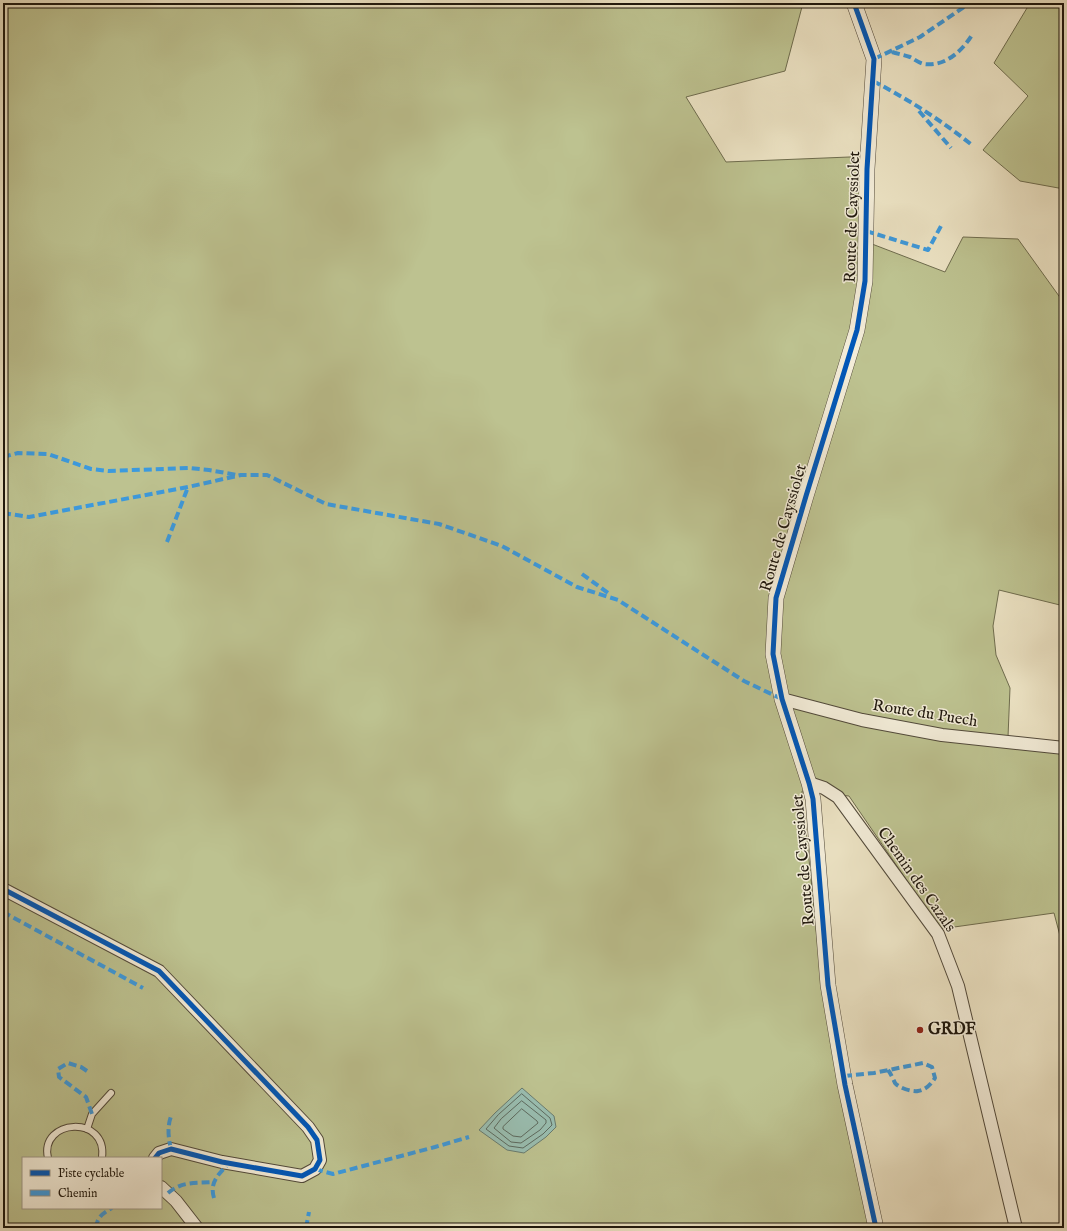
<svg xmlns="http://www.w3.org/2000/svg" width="1067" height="1231" font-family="'IM FELL English',serif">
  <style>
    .green { fill: #bdc290; stroke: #6e6c4e; fill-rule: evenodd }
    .water { fill: #99beb1; stroke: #687b6f }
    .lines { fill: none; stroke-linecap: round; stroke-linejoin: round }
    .shore { stroke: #5c6a5f; stroke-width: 1 }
    .service-casing { stroke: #524a3b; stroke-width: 8 }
    .minor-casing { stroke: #524a3b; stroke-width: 14 }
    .tertiary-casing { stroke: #524a3b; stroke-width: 16 }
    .service { stroke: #f3edd9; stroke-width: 6 }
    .minor { stroke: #f3edd9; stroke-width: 12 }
    .tertiary { stroke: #f3edd9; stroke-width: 15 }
    .quiet { stroke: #3c9ade; stroke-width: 4; stroke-dasharray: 8 4; stroke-linecap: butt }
    .cycleway-casing { stroke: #f3edd9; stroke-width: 8 }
    .cycleway { stroke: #0057b8; stroke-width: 5 }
    .poi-dot { fill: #8f2418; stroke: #f3edd9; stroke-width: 1.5 }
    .labels { text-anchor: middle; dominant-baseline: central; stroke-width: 3; stroke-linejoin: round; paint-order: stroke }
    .street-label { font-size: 16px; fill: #1e170d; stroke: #f3edd9 }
    .poi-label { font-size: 16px; font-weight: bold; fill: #1e170d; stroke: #f3edd9; text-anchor: start }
  </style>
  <rect width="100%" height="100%" fill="#ece3c4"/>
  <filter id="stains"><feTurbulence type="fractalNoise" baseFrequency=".005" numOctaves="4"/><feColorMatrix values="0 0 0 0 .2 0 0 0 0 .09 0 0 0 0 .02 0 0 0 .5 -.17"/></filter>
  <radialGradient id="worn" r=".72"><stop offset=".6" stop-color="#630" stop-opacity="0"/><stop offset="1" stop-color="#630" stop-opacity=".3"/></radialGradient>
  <g class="green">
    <path d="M3,3H803L785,71L686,97L726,162L874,156L872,244L945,272L963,237L1018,239L1064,303V606L999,590L993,626L996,655L1010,688L1008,737L1064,742V951L1054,913L940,929L849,796L802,791L822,986L869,1228H3ZM23,1158H161V1208H23Z"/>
    <polygon points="1030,3 1064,3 1064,189 1020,181 983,150 1028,96 994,63"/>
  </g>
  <polygon class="water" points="522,1088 554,1116 556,1127 546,1137 524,1153 507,1150 479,1130 495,1113"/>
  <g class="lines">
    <g class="shore">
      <polygon points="522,1094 550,1118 552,1125 543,1134 523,1148 509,1146 486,1129 498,1115"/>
      <polygon points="522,1101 546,1120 546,1123 540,1130 521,1143 511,1142 494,1128 501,1119"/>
      <polygon points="522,1109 537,1121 538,1123 521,1137 513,1136 503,1129 503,1127"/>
    </g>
    <defs>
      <g id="service">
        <polyline points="87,1129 92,1114 111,1093"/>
        <path d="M48,1158C39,1119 108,1114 102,1158"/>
      </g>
      <g id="minor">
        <polyline points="782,699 862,720 942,735 1064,748"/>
        <polyline points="809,783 824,788 838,797 938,934 958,986 1016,1228"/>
        <polyline points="3,889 159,971 308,1127 317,1140 320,1160 315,1169 302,1176 222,1162 171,1149 159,1153 155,1158"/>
        <polyline points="161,1187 176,1201 197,1228"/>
      </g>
      <polyline id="tertiary" points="854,3 874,59 867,169 865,281 857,330 806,496 776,598 773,654 782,699 809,783 813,799 828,985 845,1085 876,1228"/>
    </defs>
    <use href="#service" class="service-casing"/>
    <use href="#minor" class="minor-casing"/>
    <use href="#tertiary" class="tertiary-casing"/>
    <use href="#service" class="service"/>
    <use href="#minor" class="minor"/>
    <use href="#tertiary" class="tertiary"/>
    <g class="quiet">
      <path d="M892,52C898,54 904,55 910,57C914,59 919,63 924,64C945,67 962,51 972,35"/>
      <polyline points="874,59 920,37 970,3"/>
      <path d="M873,81C908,99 942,121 972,145"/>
      <polyline points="919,111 951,148"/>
      <polyline points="866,231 928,250 941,226"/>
      <polyline points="3,457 18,453 48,454 91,469 108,471 189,468 209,470 237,475"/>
      <polyline points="3,513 29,517 188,487 241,475 267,475 326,504 439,524 502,546 577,587 618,600 744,681 782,699"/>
      <polyline points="167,542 188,487"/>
      <polyline points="582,574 611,595"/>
      <polyline points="3,912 143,988"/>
      <polyline points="87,1071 81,1067 68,1063 58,1069 59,1077 86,1097 92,1114"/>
      <path d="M844,1076L874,1073L923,1063L932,1067L935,1078C931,1084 926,1090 918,1091C912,1092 899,1088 895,1083C893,1079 891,1074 888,1070"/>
      <path d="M171,1149C168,1137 167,1125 172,1114"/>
      <polyline points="315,1169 333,1174 435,1147 469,1137"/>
      <path d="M168,1193C182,1181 197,1183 214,1182"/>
      <path d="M214,1198C209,1182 219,1174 229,1163"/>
      <path d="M96,1228C97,1217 103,1213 112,1208"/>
      <polyline points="306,1228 309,1212"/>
    </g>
    <defs>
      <g id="cycleway">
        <polyline points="854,3 874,59 867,169 865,281 857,330 806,496 776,598 773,654 782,699 809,783 813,799 828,985 845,1085 876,1228"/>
        <polyline points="3,889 159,971 308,1127 317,1140 320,1160 315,1169 302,1176 222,1162 171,1149 159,1153 155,1158"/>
      </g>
    </defs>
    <use href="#cycleway" class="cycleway-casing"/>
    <use href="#cycleway" class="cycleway"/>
  </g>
  <circle class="poi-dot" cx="920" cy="1030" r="4"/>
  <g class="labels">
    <g class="street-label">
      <text transform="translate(853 217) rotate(-88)">Route de Cayssiolet</text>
      <text transform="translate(784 528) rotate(-74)">Route de Cayssiolet</text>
      <text transform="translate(925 714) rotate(9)">Route du Puech</text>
      <text transform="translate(804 860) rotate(-95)">Route de Cayssiolet</text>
      <text transform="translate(916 880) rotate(55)">Chemin des Cazals</text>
    </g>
    <g class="poi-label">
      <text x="928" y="1030">GRDF</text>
    </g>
  </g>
  <rect width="1067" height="1231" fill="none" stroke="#ece3c4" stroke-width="16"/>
  <rect x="4" y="4" width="1059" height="1223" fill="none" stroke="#1e170d" stroke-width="2"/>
  <rect x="8" y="8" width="1051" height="1215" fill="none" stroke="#1e170d"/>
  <rect x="22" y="1157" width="140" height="52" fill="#f3edd9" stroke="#9e9787"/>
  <rect x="30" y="1170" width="20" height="6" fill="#0057b8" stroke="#9e9787"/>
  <text x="58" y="1177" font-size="12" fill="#1e170d">Piste cyclable</text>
  <rect x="30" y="1190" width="20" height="6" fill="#3c9ade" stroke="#9e9787"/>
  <text x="58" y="1197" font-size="12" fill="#1e170d">Chemin</text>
  <rect width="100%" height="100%" filter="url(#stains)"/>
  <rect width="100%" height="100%" fill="url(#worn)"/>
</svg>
